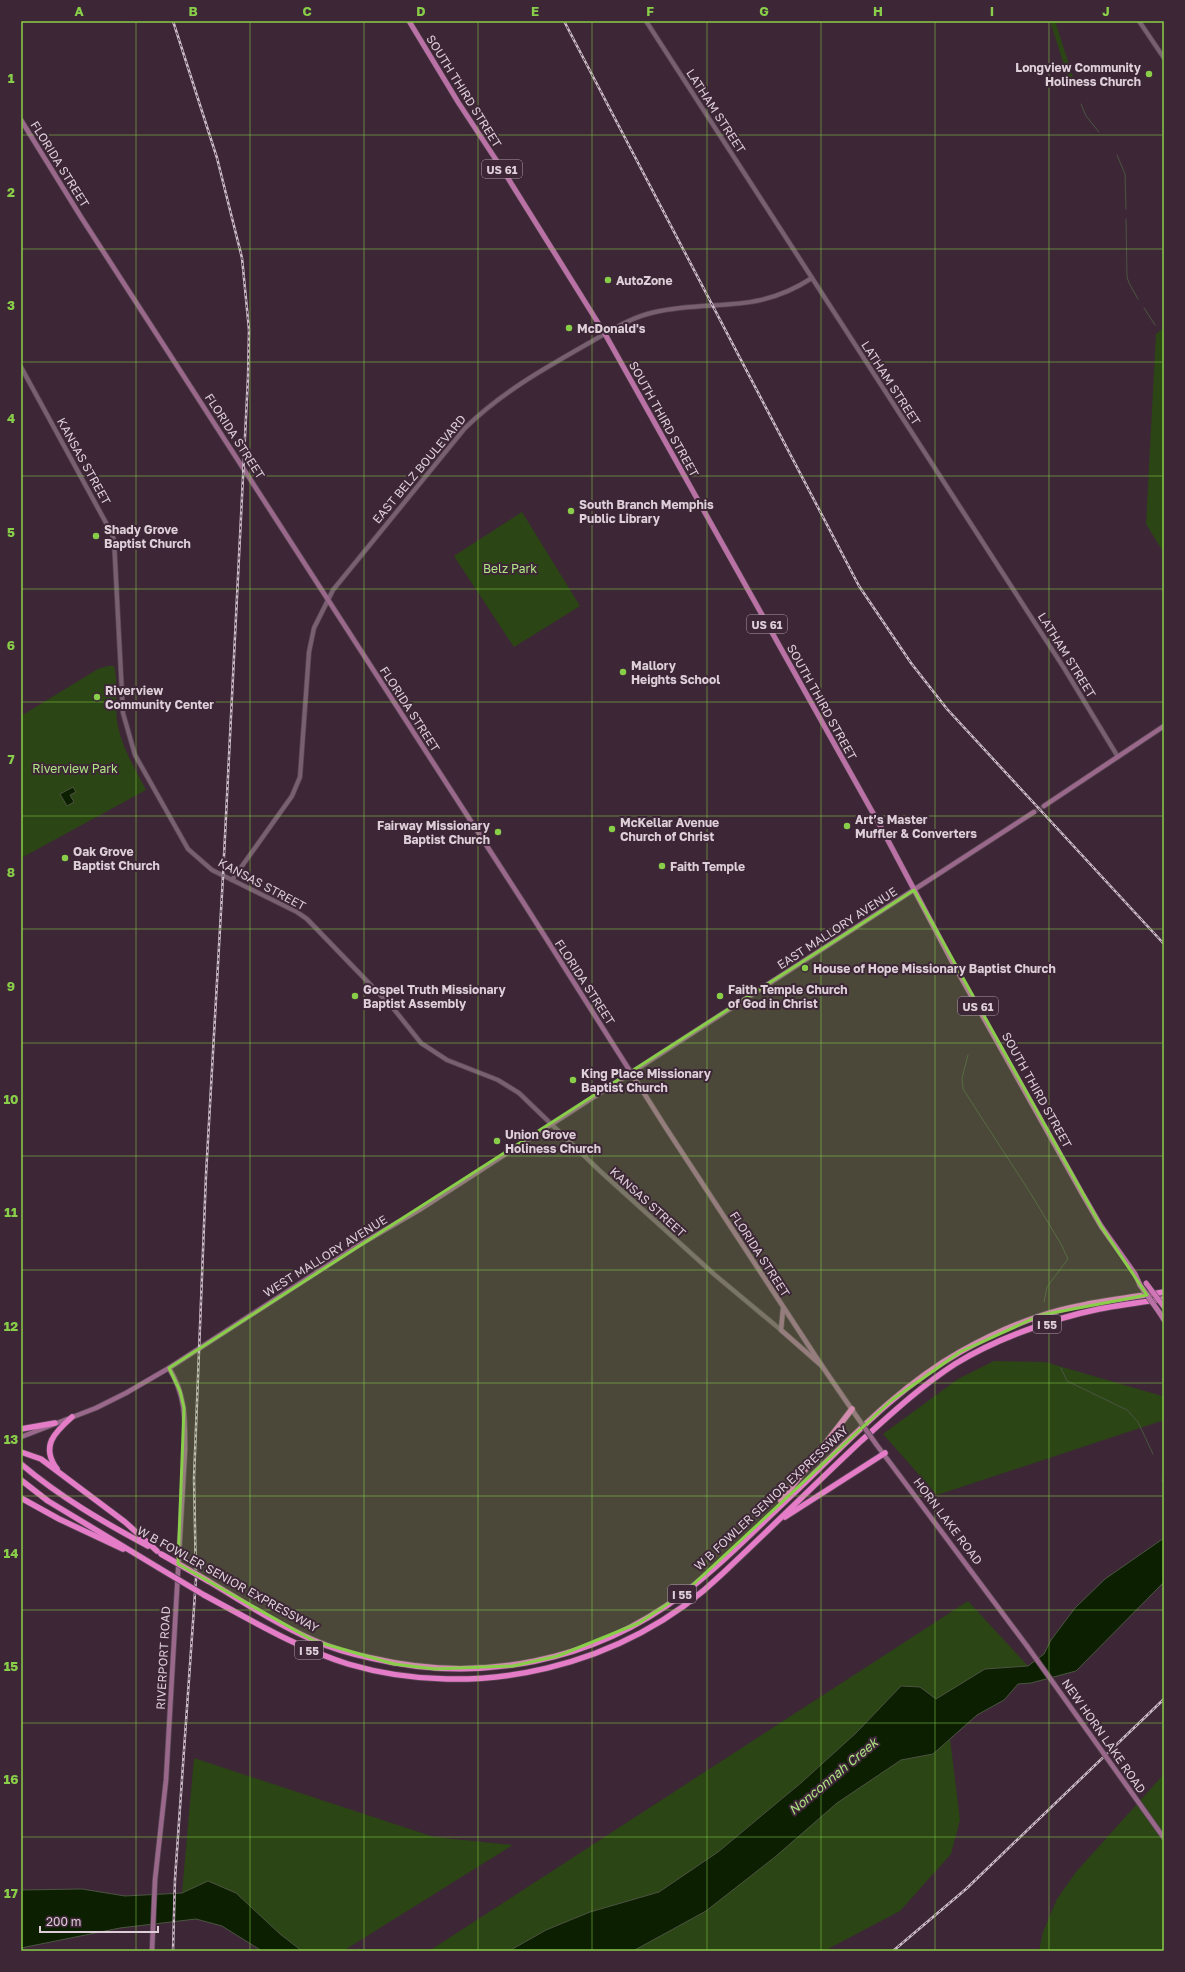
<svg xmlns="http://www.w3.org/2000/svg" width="1185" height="1972" font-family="'Golos Text',sans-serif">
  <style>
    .green { fill: #2b4514 }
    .water { fill: #0c1f00; stroke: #4b5441 }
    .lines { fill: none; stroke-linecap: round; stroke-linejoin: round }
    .stream { stroke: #4b5441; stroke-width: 1 }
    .secondary-tunnel { stroke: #55404f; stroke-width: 4.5; stroke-dasharray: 4.5 2; stroke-linecap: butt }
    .tertiary-casing { stroke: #584552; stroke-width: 5.5 }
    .secondary-casing { stroke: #584552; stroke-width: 6 }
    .primary-casing { stroke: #584552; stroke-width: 6 }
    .motorway-casing { stroke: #584552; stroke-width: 7 }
    .tertiary { stroke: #796071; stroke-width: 4 }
    .secondary { stroke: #99688b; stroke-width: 4.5 }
    .primary { stroke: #ba71a5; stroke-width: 5 }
    .motorway { stroke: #e57cc8; stroke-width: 5.5 }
    .rail-casing { stroke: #ccbcc7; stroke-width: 2.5 }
    .rail { stroke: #3d2737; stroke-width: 1; stroke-dasharray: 3; stroke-linecap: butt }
    .secondary-bridge-casing { stroke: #584552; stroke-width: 6; stroke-linecap: butt }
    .primary-bridge-casing { stroke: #584552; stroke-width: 6; stroke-linecap: butt }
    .trunk-bridge-casing { stroke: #584552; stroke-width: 6; stroke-linecap: butt }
    .motorway-bridge-casing { stroke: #584552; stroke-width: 7; stroke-linecap: butt }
    .secondary-bridge { stroke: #99688b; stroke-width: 4.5 }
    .primary-bridge { stroke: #ba71a5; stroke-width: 5 }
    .trunk-bridge { stroke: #d076b6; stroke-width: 5 }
    .motorway-bridge { stroke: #e57cc8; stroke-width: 5.5 }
    .marked { fill: #89ce48; fill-opacity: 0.2; stroke: #89ce48; stroke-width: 3; stroke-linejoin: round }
    .grid { fill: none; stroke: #89ce48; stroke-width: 1; stroke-opacity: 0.55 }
    .poi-dot { fill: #89ce48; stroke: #3d2737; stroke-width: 1.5 }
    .labels { text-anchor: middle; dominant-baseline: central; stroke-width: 4; stroke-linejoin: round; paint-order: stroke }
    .shield { fill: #3d2737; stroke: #ad9ca8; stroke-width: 1 }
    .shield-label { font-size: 11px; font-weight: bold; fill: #ddced8 }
    .poi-label { font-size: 12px; font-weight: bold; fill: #ddced8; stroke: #3d2737; text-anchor: start }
    .street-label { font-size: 12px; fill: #ddced8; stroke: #3d2737 }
    .park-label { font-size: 12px; fill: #b0e784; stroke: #3d2737 }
    .water-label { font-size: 13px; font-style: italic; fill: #ade581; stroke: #3d2737 }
    .neatline { fill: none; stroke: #89ce48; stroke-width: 1.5 }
    .grid-label { font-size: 13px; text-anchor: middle; font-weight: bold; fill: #89ce48 }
  </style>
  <rect width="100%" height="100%" fill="#3d2737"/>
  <g class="green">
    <polygon points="1050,21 1055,21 1075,83 1074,86 1070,84"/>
    <polygon points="1164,328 1164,553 1146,524 1156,334"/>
    <polygon points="522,512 580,606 514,647 454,556"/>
    <path d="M108,666H114C118,678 115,706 117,721C121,746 135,769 146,790L23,857L21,854V716L98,669Z"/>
    <polygon points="994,1361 1045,1362 1162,1396 1164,1398 1164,1420 937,1495 883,1434 958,1379"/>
    <polygon points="968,1601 1028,1666 985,1669 936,1699 920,1687 901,1686 856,1733 802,1782 718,1852 659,1892 590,1912 546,1930 509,1951 429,1951"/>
    <polygon points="950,1739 960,1820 951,1854 900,1911 824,1951 633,1951 706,1911 837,1803 901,1760 933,1754"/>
    <polygon points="194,1758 434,1837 513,1845 343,1951 302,1951 280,1934 182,1893"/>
    <polygon points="1164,1774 1164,1951 1039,1951 1043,1932 1057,1899 1076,1872"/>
  </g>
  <g class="water">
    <polygon points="73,787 76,792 70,795 74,802 67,806 60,794"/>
    <polygon points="1164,1538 1164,1582 1076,1671 1031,1683 1018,1684 1004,1700 977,1715 933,1754 901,1760 837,1803 775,1857 706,1911 633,1951 509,1951 546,1930 590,1912 659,1892 718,1852 802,1782 856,1733 901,1686 920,1687 936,1699 985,1669 1028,1666 1044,1654 1051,1640 1075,1608 1105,1579"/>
    <polygon points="208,1881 236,1893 280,1934 302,1951 262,1951 222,1926 196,1919 120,1928 21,1948 21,1890 82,1889 125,1896 182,1893"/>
  </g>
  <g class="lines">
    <g class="stream">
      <polyline points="1081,104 1086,116 1099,132"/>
      <polyline points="1117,155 1125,174 1126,209"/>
      <polyline points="1126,219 1127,277 1129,283 1138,299"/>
      <polyline points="1144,308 1155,325"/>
      <polyline points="968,1055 962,1078 963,1089 1031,1194 1061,1244 1068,1259 1047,1287 1044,1302"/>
      <polyline points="1061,1368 1067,1381 1127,1410 1138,1422 1153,1454"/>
      <polyline points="1162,1480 1164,1484"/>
    </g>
    <polyline class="secondary-tunnel" points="1034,812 1044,806"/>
    <defs>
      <g id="tertiary">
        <polyline points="646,21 1064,668 1118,757"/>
        <polyline points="1139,21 1164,58"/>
        <polyline points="21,367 111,532 114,540 123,713 135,755 188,849 212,870 297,912 307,919 393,1008 421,1043 447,1060 498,1080 519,1093 600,1171 715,1275 781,1330"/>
        <path d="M232,880L292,796L300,777L309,652L314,628L333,590L465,428C502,392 545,368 589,343C610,331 631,317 655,312C714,299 755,315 812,278"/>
      </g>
      <g id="secondary">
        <polyline points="21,120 81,217 525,905 666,1128 822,1366"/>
        <polyline points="1044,806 1164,726"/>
        <polyline points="783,1309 781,1330 822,1366 857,1417"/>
        <polyline points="21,1437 96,1408 126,1393 169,1368 359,1245 419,1210 1034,812"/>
        <polyline points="876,1444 1027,1646"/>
        <path d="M152,1951L155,1880L166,1780L185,1450C185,1419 186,1396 169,1368"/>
      </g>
      <g id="primary">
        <polyline points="409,21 458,102 506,175 605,334 883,831 953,963 1083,1195 1101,1226 1135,1274 1140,1285"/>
        <polyline points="1159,1312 1164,1320"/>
      </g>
      <g id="motorway">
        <polyline points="21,1429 55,1423"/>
        <polyline points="21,1452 41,1459 125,1522 157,1551"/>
        <path d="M21,1464C60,1497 103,1522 148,1546"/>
        <path d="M57,1469C40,1446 55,1432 72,1417"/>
        <polyline points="21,1480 48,1501 159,1568"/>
        <polyline points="21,1498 59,1519 123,1549"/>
        <polyline points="781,1501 852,1409"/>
        <polyline points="785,1517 885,1453"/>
        <path d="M208,1581C242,1601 276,1624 313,1640C331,1648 351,1654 371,1658C480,1684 593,1662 683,1594C722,1564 757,1528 793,1494C846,1444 896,1388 960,1352C985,1338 1013,1325 1040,1316C1079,1303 1123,1299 1164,1292"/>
        <path d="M204,1595C251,1620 297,1648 348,1664C476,1702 626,1667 722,1574C769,1530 814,1485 861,1441C891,1414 921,1386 955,1364C996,1339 1051,1319 1099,1309C1120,1305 1142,1302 1164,1299"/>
      </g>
    </defs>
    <use href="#tertiary" class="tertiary-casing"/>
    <use href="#secondary" class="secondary-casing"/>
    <use href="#primary" class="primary-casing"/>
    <use href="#motorway" class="motorway-casing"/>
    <use href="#tertiary" class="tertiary"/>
    <use href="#secondary" class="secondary"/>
    <use href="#primary" class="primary"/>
    <use href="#motorway" class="motorway"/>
    <defs>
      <g id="rail">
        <polyline points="173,21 217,158 242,258 249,330 248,377 223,876 206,1175 194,1478 196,1579 175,1879 173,1951"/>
        <polyline points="564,21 859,586 911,663 947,709 1164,944"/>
        <polyline points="893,1951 966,1889 1164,1699"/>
      </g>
    </defs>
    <use href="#rail" class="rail-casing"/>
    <use href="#rail" class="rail"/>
    <defs>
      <g id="secondary-bridge">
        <polyline points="857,1417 876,1444"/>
        <polyline points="1027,1646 1164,1838"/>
      </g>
      <polyline id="primary-bridge" points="1140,1285 1159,1312"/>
      <polyline id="trunk-bridge" points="1146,1283 1164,1307"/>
      <g id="motorway-bridge">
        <polyline points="161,1554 208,1581"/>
        <polyline points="159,1568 204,1595"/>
      </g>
    </defs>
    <use href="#secondary-bridge" class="secondary-bridge-casing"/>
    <use href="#primary-bridge" class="primary-bridge-casing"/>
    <use href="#trunk-bridge" class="trunk-bridge-casing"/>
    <use href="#motorway-bridge" class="motorway-bridge-casing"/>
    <use href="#secondary-bridge" class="secondary-bridge"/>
    <use href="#primary-bridge" class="primary-bridge"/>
    <use href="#trunk-bridge" class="trunk-bridge"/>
    <use href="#motorway-bridge" class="motorway-bridge"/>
  </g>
  <path class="marked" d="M914,890L1101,1226L1147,1295L1041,1315L960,1352L892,1400L684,1593L639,1623L558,1656L513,1666L435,1669L394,1664L314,1641L178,1564L184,1408L180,1391L169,1368Z"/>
  <path class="grid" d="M136,21V1951M250,21V1951M364,21V1951M478,21V1951M592,21V1951M707,21V1951M821,21V1951M935,21V1951M1049,21V1951M21,135H1164M21,249H1164M21,362H1164M21,476H1164M21,589H1164M21,702H1164M21,816H1164M21,929H1164M21,1043H1164M21,1156H1164M21,1270H1164M21,1383H1164M21,1496H1164M21,1610H1164M21,1723H1164M21,1837H1164"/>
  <g class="poi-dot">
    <circle cx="1149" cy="74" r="4"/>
    <circle cx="608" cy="280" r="4"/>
    <circle cx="569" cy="328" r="4"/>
    <circle cx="571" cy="511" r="4"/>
    <circle cx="96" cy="536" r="4"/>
    <circle cx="623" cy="672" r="4"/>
    <circle cx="97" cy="697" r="4"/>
    <circle cx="847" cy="826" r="4"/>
    <circle cx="612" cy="829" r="4"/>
    <circle cx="498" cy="832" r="4"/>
    <circle cx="65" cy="858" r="4"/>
    <circle cx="662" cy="866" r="4"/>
    <circle cx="805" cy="968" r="4"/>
    <circle cx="355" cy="996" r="4"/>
    <circle cx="720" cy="996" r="4"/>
    <circle cx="573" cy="1080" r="4"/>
    <circle cx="497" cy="1141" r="4"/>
  </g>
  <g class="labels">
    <g class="shield">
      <rect x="482" y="160" width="40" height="18" rx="3"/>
      <rect x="747" y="615" width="40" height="18" rx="3"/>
      <rect x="958" y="997" width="40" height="18" rx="3"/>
      <rect x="1033" y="1315" width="28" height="18" rx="3"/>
      <rect x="668" y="1585" width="28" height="18" rx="3"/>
      <rect x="295" y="1641" width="28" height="18" rx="3"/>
    </g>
    <g class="shield-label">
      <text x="502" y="169">US 61</text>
      <text x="767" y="624">US 61</text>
      <text x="978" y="1006">US 61</text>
      <text x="1047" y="1324">I 55</text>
      <text x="682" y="1594">I 55</text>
      <text x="309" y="1650">I 55</text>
    </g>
    <g class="poi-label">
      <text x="1141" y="67" text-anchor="end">Longview Community<tspan x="1141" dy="14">Holiness Church</tspan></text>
      <text x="616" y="280">AutoZone</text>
      <text x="577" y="328">McDonald's</text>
      <text x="579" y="504">South Branch Memphis<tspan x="579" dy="14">Public Library</tspan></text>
      <text x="104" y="529">Shady Grove<tspan x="104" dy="14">Baptist Church</tspan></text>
      <text x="631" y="665">Mallory<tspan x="631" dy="14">Heights School</tspan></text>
      <text x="105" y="690">Riverview<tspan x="105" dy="14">Community Center</tspan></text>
      <text x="855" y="819">Art’s Master<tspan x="855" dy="14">Muffler &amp; Converters</tspan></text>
      <text x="620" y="822">McKellar Avenue<tspan x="620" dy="14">Church of Christ</tspan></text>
      <text x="490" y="825" text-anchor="end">Fairway Missionary<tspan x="490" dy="14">Baptist Church</tspan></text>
      <text x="73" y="851">Oak Grove<tspan x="73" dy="14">Baptist Church</tspan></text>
      <text x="670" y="866">Faith Temple</text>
      <text x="813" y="968">House of Hope Missionary Baptist Church</text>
      <text x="363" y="989">Gospel Truth Missionary<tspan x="363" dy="14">Baptist Assembly</tspan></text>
      <text x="728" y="989">Faith Temple Church<tspan x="728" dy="14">of God in Christ</tspan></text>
      <text x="581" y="1073">King Place Missionary<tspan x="581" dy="14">Baptist Church</tspan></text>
      <text x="505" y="1134">Union Grove<tspan x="505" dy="14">Holiness Church</tspan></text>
    </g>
    <g class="street-label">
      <text transform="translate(464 91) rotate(58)">SOUTH THIRD STREET</text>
      <text transform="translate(716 111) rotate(57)">LATHAM STREET</text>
      <text transform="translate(60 164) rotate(58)">FLORIDA STREET</text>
      <text transform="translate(891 383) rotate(57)">LATHAM STREET</text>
      <text transform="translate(664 419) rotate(61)">SOUTH THIRD STREET</text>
      <text transform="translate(235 436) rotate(57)">FLORIDA STREET</text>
      <text transform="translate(84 461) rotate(61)">KANSAS STREET</text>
      <text transform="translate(419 469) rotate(-50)">EAST BELZ BOULEVARD</text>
      <text transform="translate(1067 655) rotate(58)">LATHAM STREET</text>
      <text transform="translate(822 702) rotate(61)">SOUTH THIRD STREET</text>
      <text transform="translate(410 709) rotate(57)">FLORIDA STREET</text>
      <text transform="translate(262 884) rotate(28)">KANSAS STREET</text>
      <text transform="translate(837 928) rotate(-33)">EAST MALLORY AVENUE</text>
      <text transform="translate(585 982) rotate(57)">FLORIDA STREET</text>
      <text transform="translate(1037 1090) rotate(61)">SOUTH THIRD STREET</text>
      <text transform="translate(648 1202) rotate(42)">KANSAS STREET</text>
      <text transform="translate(760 1254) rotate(57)">FLORIDA STREET</text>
      <text transform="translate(325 1256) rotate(-32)">WEST MALLORY AVENUE</text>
      <text transform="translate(771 1498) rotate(-43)">W B FOWLER SENIOR EXPRESSWAY</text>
      <text transform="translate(948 1521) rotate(53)">HORN LAKE ROAD</text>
      <text transform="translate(228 1579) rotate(29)">W B FOWLER SENIOR EXPRESSWAY</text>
      <text transform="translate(163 1658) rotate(-87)">RIVERPORT ROAD</text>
      <text transform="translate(1104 1736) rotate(55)">NEW HORN LAKE ROAD</text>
    </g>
    <g class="park-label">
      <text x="510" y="568">Belz Park</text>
      <text x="75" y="768">Riverview Park</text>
    </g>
    <g class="water-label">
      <text transform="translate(833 1776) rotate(-40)">Nonconnah Creek</text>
    </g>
  </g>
  <rect width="1185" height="1972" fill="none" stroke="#3d2737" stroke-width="44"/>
  <path d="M40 1926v6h118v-6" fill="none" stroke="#ddced8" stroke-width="2"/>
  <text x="46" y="1926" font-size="12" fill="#ddced8" stroke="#3d2737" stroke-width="3" paint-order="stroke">200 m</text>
  <rect x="22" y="22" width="1141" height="1928" class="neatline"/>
  <g class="grid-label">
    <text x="79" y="16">A</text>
    <text x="193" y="16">B</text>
    <text x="307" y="16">C</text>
    <text x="421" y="16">D</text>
    <text x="535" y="16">E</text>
    <text x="650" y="16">F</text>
    <text x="764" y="16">G</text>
    <text x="878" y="16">H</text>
    <text x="992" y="16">I</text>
    <text x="1106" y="16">J</text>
    <text x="11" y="83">1</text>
    <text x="11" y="197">2</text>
    <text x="11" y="310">3</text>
    <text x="11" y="423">4</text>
    <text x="11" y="537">5</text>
    <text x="11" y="650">6</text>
    <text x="11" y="764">7</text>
    <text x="11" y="877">8</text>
    <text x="11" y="991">9</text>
    <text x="11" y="1104">10</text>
    <text x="11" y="1217">11</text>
    <text x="11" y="1331">12</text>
    <text x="11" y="1444">13</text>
    <text x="11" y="1558">14</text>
    <text x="11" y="1671">15</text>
    <text x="11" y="1784">16</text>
    <text x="11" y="1898">17</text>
  </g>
</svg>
